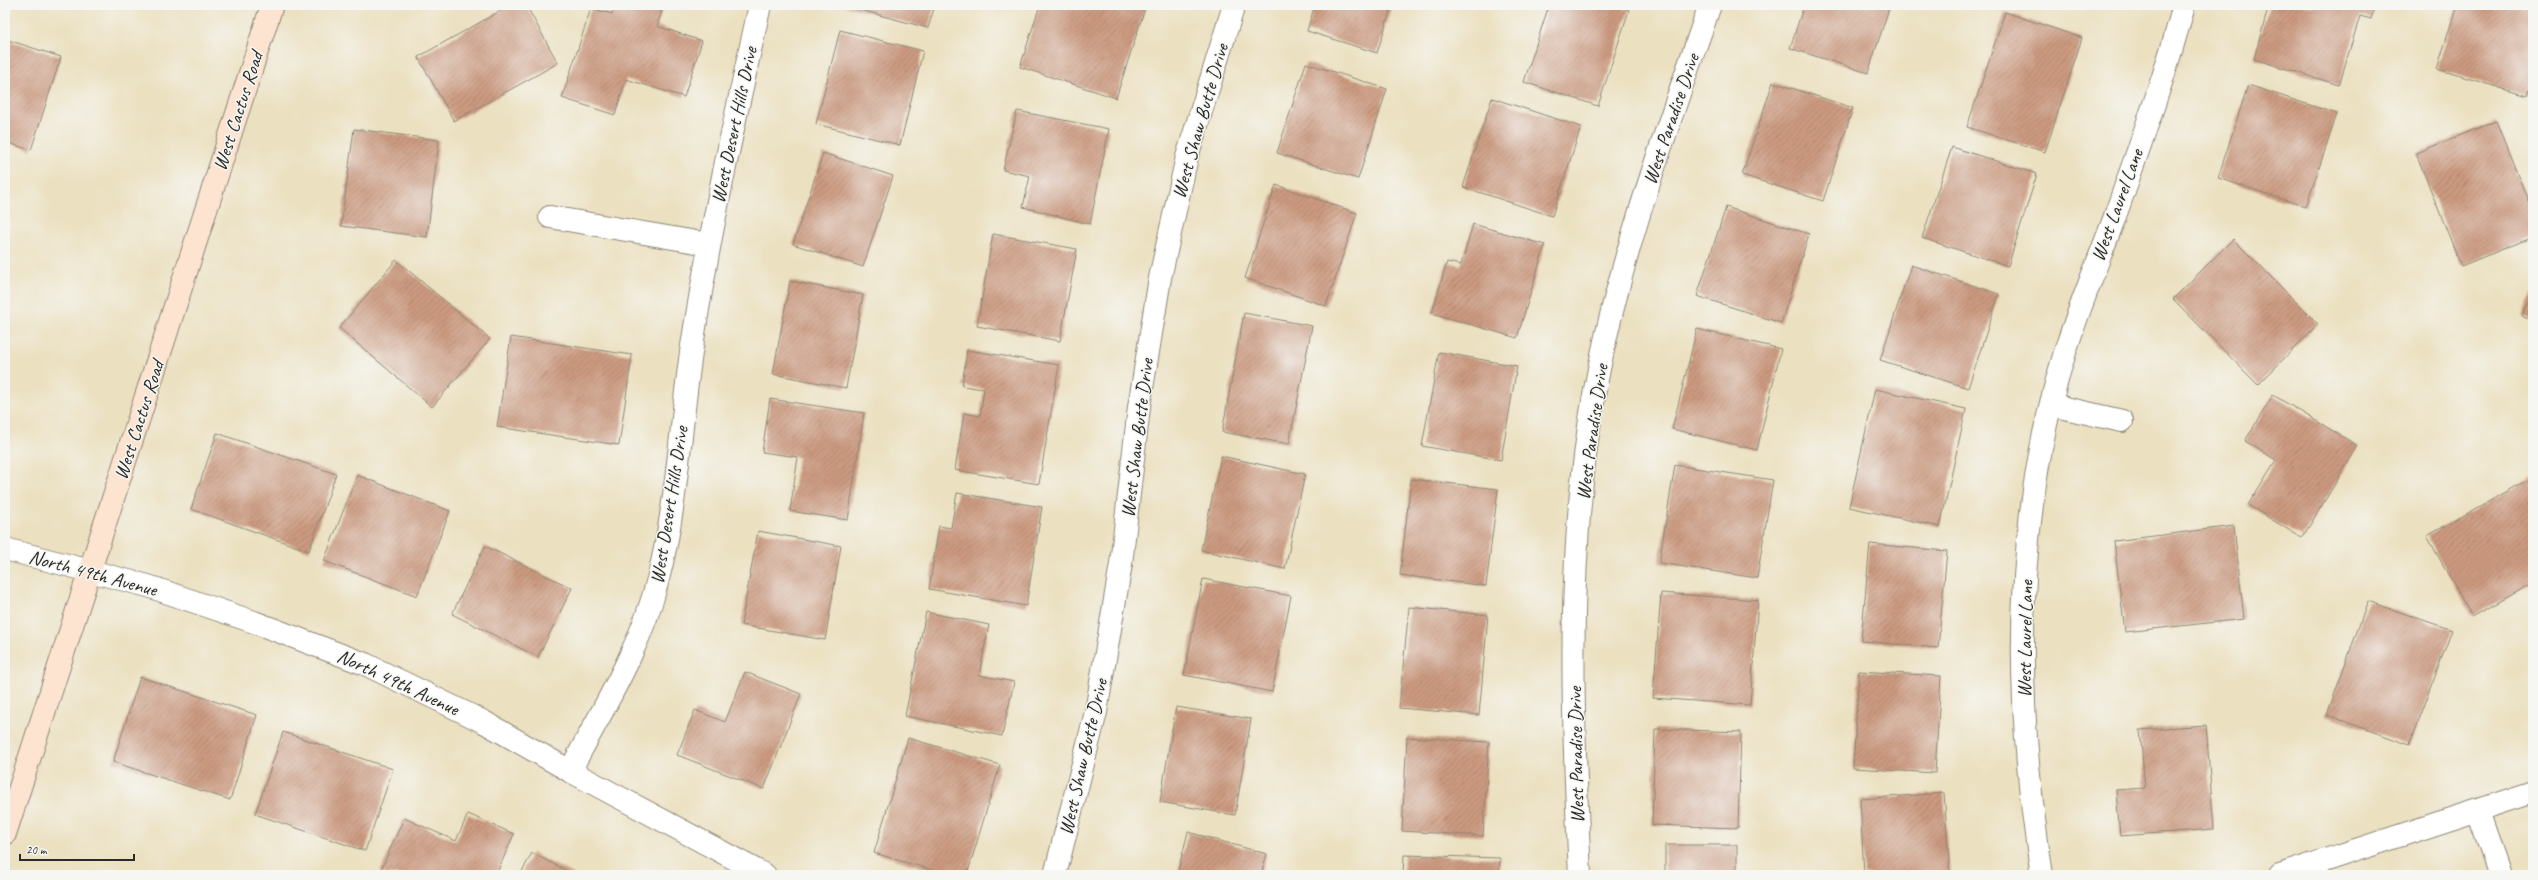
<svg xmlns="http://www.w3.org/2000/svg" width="2538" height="880" font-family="Caveat,sans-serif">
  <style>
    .building { fill: url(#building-hatch) }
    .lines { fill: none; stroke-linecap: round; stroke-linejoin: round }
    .street-casing { stroke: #8b8676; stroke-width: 24 }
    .secondary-casing { stroke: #8b8676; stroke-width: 24 }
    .street { stroke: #fff; stroke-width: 22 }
    .secondary { stroke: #fde4d1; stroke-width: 22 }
    .labels { text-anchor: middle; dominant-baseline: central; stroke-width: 3; stroke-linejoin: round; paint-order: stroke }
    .street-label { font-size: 20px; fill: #2b2b2b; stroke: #f6f6f2 }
  </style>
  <defs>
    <pattern id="building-hatch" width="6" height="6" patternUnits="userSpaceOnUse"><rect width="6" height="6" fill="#cc9a80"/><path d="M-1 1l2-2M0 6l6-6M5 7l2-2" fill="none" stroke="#a67e69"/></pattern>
  </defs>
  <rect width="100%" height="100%" fill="#f6f6f2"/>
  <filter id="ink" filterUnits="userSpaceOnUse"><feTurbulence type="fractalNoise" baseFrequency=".025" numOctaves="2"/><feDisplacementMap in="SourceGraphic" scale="8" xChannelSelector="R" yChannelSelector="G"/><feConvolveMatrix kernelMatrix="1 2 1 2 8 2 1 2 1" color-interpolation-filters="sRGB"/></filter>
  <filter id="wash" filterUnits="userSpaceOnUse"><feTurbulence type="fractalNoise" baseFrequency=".012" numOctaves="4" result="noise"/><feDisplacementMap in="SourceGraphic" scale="16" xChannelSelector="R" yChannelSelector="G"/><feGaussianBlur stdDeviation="0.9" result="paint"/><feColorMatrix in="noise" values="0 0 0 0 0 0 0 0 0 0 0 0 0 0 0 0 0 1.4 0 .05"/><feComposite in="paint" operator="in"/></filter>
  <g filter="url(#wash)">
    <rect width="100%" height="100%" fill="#ebe0c0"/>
    <g id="blocks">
      <g class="building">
        <polygon points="511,5 526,5 558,63 454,121 418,57"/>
        <polygon points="615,5 643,5 662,11 657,26 702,41 684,97 626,79 615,115 562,98 591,8 612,14"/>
        <polygon points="842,5 935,5 928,28"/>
        <polygon points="1040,5 1146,5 1116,98 1020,67"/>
        <polygon points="1315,5 1392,5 1377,53 1307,31"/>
        <polygon points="1549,5 1613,5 1629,10 1598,106 1524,82"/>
        <polygon points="1804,5 1890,5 1868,73 1790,48"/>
        <polygon points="2269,5 2375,5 2371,19 2360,16 2339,85 2254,59"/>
        <polygon points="2457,5 2533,5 2533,77 2527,96 2437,69"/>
        <polygon points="2005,12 2082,38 2045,152 1967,127"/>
        <polygon points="840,30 923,51 900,145 816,124"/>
        <polygon points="5,39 61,57 31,150 5,142"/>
        <polygon points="1306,63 1387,89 1358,179 1277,153"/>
        <polygon points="1773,82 1853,108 1823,201 1742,175"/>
        <polygon points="2248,85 2337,114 2306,207 2218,178"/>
        <polygon points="1492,98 1581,127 1552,216 1463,187"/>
        <polygon points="1017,111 1109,129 1090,224 1023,207 1030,176 1003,170"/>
        <polygon points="2496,121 2533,213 2533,237 2461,266 2416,153"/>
        <polygon points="354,129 439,140 427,237 341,226"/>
        <polygon points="1952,147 2037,174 2008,266 1922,238"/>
        <polygon points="823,153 893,176 863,267 793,244"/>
        <polygon points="1276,185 1357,213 1326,306 1245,278"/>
        <polygon points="1726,207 1809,234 1781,323 1697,296"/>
        <polygon points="1473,224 1545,245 1517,338 1432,313 1447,262 1461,265"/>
        <polygon points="993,234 1077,249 1060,341 977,326"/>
        <polygon points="2233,239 2318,324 2258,385 2173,299"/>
        <polygon points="396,260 490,339 432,407 339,328"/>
        <polygon points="1911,265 1999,294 1968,388 1880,360"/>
        <polygon points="790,281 863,295 846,388 773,374"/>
        <polygon points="2533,293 2533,322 2522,316"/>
        <polygon points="1244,313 1312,326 1289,444 1222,432"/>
        <polygon points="1697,329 1781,349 1757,450 1672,429"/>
        <polygon points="511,337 632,355 619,445 497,427"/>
        <polygon points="967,350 1059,365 1039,484 955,470 964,413 980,416 984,389 962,386"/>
        <polygon points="1439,352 1517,366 1501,460 1422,446"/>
        <polygon points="1875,389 1966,409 1940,527 1849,507"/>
        <polygon points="2273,395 2358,446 2302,538 2248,505 2276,460 2245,441"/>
        <polygon points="770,399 864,413 848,520 790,511 798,457 762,452"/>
        <polygon points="217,433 336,474 309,551 191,509"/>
        <polygon points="1221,456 1305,474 1285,569 1201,550"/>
        <polygon points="1675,465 1773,480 1757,578 1659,563"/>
        <polygon points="357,475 450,511 417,596 324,561"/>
        <polygon points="2533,477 2533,583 2472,617 2427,536"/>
        <polygon points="1411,479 1498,489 1486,586 1400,575"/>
        <polygon points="957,493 1042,507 1026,606 929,589 939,526 951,528"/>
        <polygon points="2234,526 2244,619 2125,632 2114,541"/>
        <polygon points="758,531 841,546 825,640 741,625"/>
        <polygon points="1870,544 1947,551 1938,648 1861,641"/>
        <polygon points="485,546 572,588 538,657 452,614"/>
        <polygon points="1203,579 1291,596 1272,692 1184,675"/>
        <polygon points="1661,593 1758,600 1750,705 1653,698"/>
        <polygon points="2368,601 2452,630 2410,745 2327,715"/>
        <polygon points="1409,607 1488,615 1479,715 1399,708"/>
        <polygon points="926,612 989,625 979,675 1014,682 1002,736 905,716"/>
        <polygon points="1859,671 1941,676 1935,773 1853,768"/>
        <polygon points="745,672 801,694 764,789 677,755 695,710 725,722"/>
        <polygon points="140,677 257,715 230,800 113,762"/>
        <polygon points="1176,707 1251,719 1235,815 1160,802"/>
        <polygon points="2206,725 2214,829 2120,836 2116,790 2145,788 2140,730"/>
        <polygon points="1655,729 1741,732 1738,828 1652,825"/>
        <polygon points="283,732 393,769 365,851 255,814"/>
        <polygon points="1407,737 1489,742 1483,836 1402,831"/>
        <polygon points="908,738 1000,765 967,875 949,875 874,853"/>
        <polygon points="1944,793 1950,875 1864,875 1860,799"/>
        <polygon points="468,814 514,834 496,875 388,875 380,872 404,818 456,841"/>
        <polygon points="1188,832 1267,854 1261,875 1177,875"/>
        <rect x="1665" y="845" width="72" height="30"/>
        <polygon points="532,853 575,875 520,875"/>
        <polygon points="1404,855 1500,858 1499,875 1403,875"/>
      </g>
    </g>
  </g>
  <g filter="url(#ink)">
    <use href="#blocks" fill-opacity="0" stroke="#8b8676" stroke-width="1"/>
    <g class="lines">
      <defs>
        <g id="street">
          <polyline points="550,217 708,244"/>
          <polyline points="2052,405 2122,421"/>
          <polyline points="5,549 148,586 254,622 365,664 484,722 570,771 765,875"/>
          <path d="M570,771C602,710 641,648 658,579C678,503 680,424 692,346C710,231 735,118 760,5"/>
          <polyline points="2478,811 2500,875"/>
          <polyline points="1055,875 1096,712 1121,564 1139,407 1160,278 1187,157 1234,5"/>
          <path d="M1580,875C1572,714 1566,549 1595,390C1619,258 1666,131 1710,5"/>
          <path d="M2042,875C2014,702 2013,518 2066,349C2080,305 2098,262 2114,219C2139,148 2165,77 2184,5"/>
          <polyline points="2280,875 2533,792"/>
        </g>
        <polyline id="secondary" points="5,834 272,5"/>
      </defs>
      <use href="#street" class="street-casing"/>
      <use href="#secondary" class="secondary-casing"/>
      <use href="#street" class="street"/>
      <use href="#secondary" class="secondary"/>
    </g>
  </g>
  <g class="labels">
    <g class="street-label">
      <text transform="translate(238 111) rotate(-72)">West Cactus Road</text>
      <text transform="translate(1671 119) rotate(-71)">West Paradise Drive</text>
      <text transform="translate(1200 121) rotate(-74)">West Shaw Butte Drive</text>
      <text transform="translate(734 125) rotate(-78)">West Desert Hills Drive</text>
      <text transform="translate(2117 205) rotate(-70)">West Laurel Lane</text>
      <text transform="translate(139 420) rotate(-72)">West Cactus Road</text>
      <text transform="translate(1592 432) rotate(-82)">West Paradise Drive</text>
      <text transform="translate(1137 438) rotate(-83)">West Shaw Butte Drive</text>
      <text transform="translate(669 505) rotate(-81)">West Desert Hills Drive</text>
      <text transform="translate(93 573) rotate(15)">North 49th Avenue</text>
      <text transform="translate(2025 639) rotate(-89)">West Laurel Lane</text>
      <text transform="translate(398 682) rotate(25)">North 49th Avenue</text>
      <text transform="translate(1576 755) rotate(-91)">West Paradise Drive</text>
      <text transform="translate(1083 757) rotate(-77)">West Shaw Butte Drive</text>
    </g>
  </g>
  <rect width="2538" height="880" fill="none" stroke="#f6f6f2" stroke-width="20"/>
  <path d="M20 854v6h114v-6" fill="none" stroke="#2b2b2b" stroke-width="2"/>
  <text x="26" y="854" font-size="12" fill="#2b2b2b" stroke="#f6f6f2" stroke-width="3" paint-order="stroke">20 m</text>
</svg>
